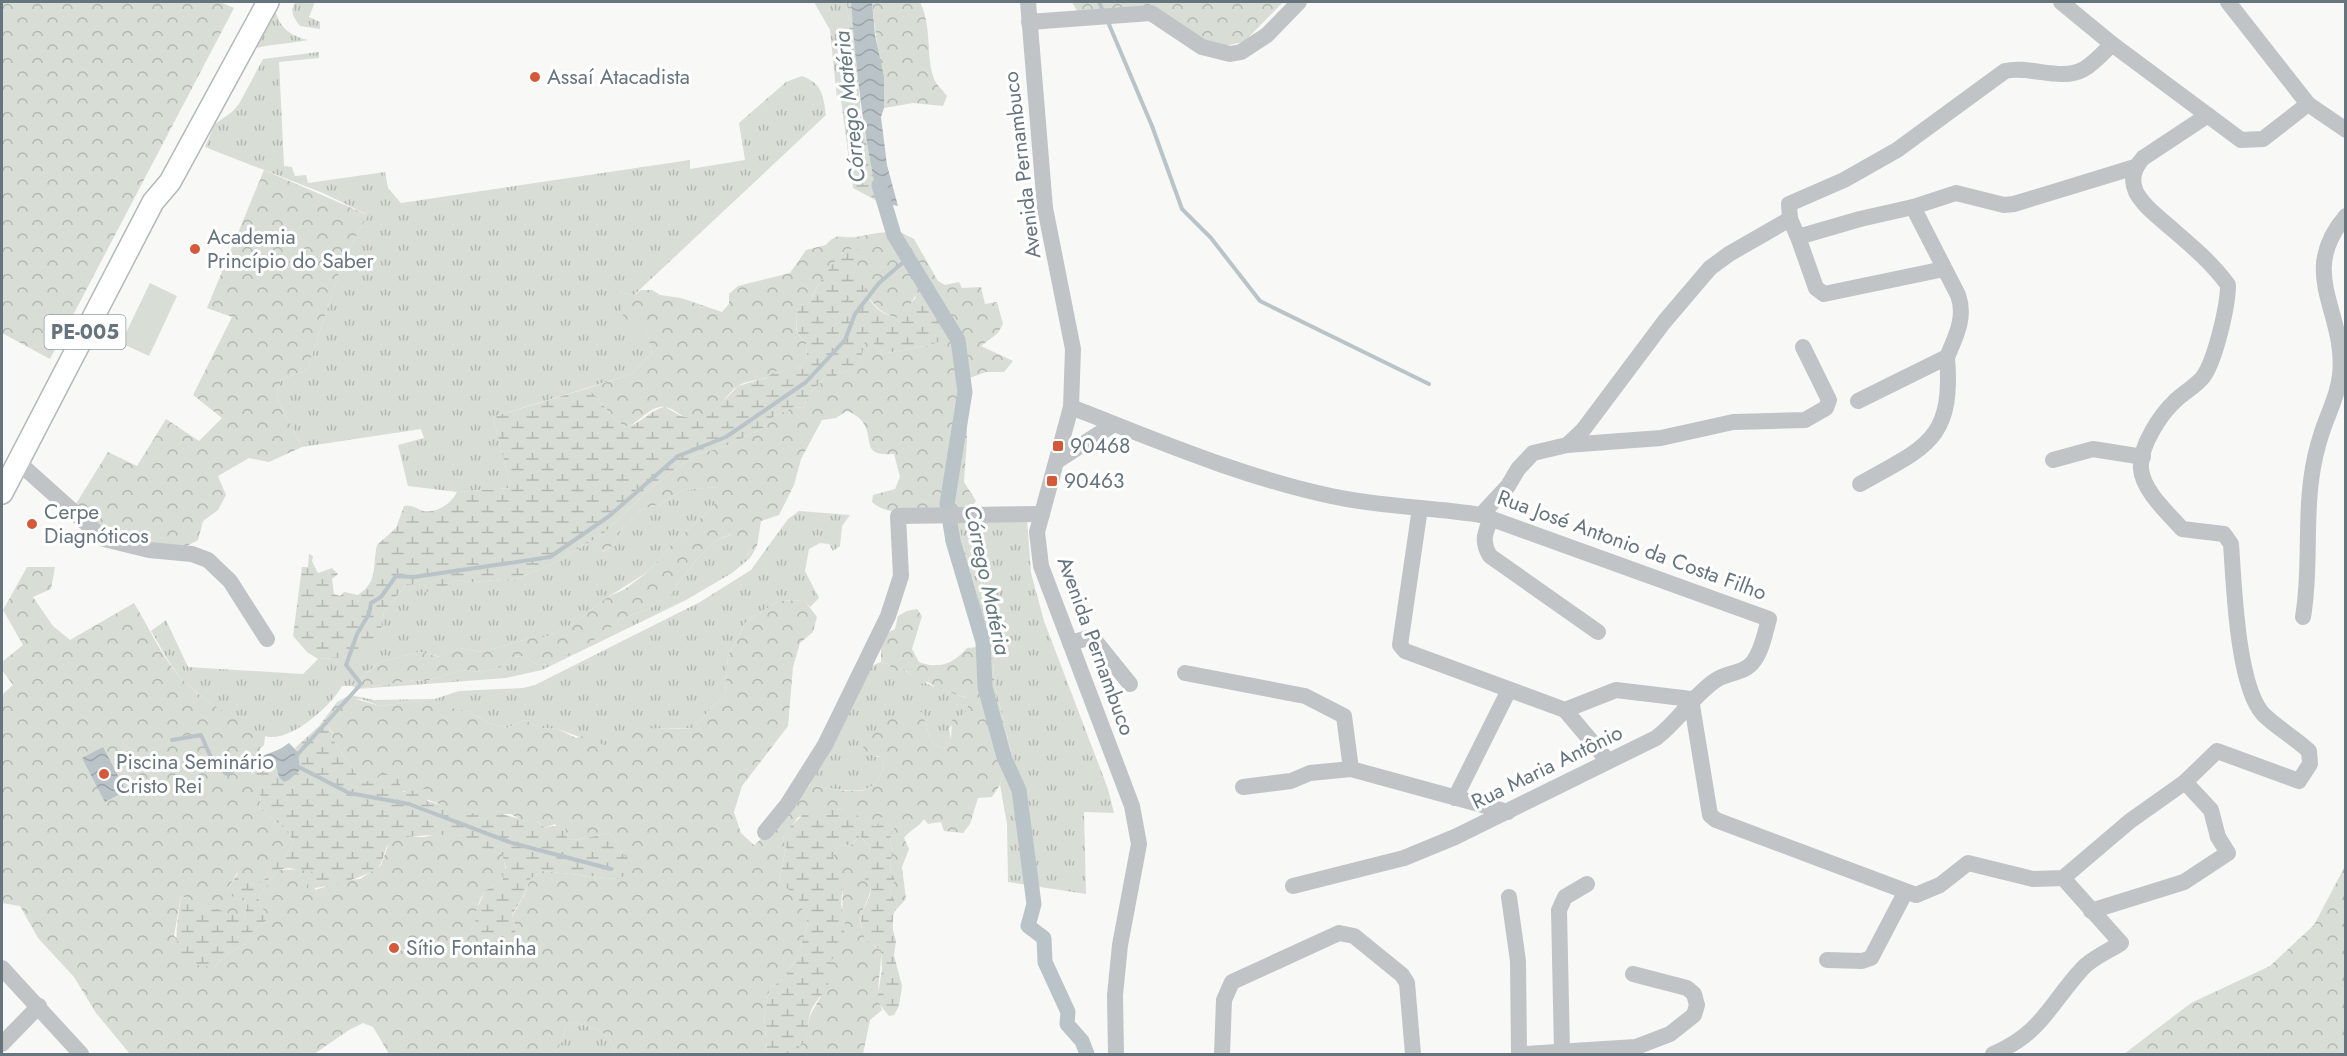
<svg xmlns="http://www.w3.org/2000/svg" width="2347" height="1056" font-family="Jost,sans-serif">
  <style>
    .grass { fill: url(#grass-tufts) }
    .forest { fill: url(#forest-crowns) }
    .wetland { fill: url(#wetland-marsh) }
    .park { fill: #d8ddd5 }
    .water { fill: url(#water-waves) }
    .lines { fill: none; stroke-linecap: round; stroke-linejoin: round }
    .stream { stroke: #bac4c8; stroke-width: 4 }
    .canal { stroke: #bac4c8; stroke-width: 15 }
    .major-casing { stroke: #b4b8bb; stroke-width: 24 }
    .minor { stroke: #c0c4c7; stroke-width: 16 }
    .major { stroke: #fff; stroke-width: 21 }
    .poi-dot { fill: #d4593a; stroke: #fff; stroke-width: 2 }
    .labels { text-anchor: middle; dominant-baseline: central; stroke-width: 6; stroke-linejoin: round; paint-order: stroke }
    .shield { fill: #fff; stroke: #949ea5; stroke-width: 1.5 }
    .shield-label { font-size: 20px; font-weight: bold; fill: #66747e }
    .poi-label { font-size: 21px; fill: #66747e; stroke: #fff; text-anchor: start }
    .street-label { font-size: 21px; fill: #66747e; stroke: #fff }
    .water-label { font-size: 22px; font-style: italic; fill: #66797f; stroke: #fff }
  </style>
  <defs>
    <pattern id="grass-tufts" width="24" height="20" patternUnits="userSpaceOnUse" patternTransform="scale(1.5)"><rect width="24" height="20" fill="#d8ddd5"/><path d="M3 7l-1-3M5 7V3M7 7l1-3M15 17l-1-3M17 17v-4M19 17l1-3" fill="none" stroke="#b3b8b2"/></pattern>
    <pattern id="forest-crowns" width="20" height="18" patternUnits="userSpaceOnUse" patternTransform="scale(1.5)"><rect width="20" height="18" fill="#d8ddd5"/><path d="M2 6a3 3 0 1 1 6 0M12 15a3 3 0 1 1 6 0" fill="none" stroke="#b3b8b2"/></pattern>
    <pattern id="wetland-marsh" width="20" height="14" patternUnits="userSpaceOnUse" patternTransform="scale(1.5)"><rect width="20" height="14" fill="#d8ddd5"/><path d="M1 5h8M5 5V1M11 12h8M15 12V8" fill="none" stroke="#b3b8b2"/></pattern>
    <pattern id="water-waves" width="16" height="10" patternUnits="userSpaceOnUse" patternTransform="scale(1.5)"><rect width="16" height="10" fill="#bac4c8"/><path d="M0 5q4-4 8 0t8 0" fill="none" stroke="#9ba4a8"/></pattern>
  </defs>
  <rect width="100%" height="100%" fill="#f8f8f6"/>
  <g class="grass">
    <path d="M295,2H315L309,17L320,22V29L300,26C293,17 290,12 295,2Z"/>
    <polygon points="814,2 847,2 855,98 837,99 830,30"/>
    <path d="M275,7C277,26 290,36 308,40C289,44 270,44 252,49Z"/>
    <path d="M319,52V58L279,62L284,166L292,167L295,176L306,175L308,183L385,172L388,188L401,203L690,160V169L745,160L739,123L786,82L802,76C822,84 823,94 826,115L634,295L617,292L646,328L652,353L632,374L493,417L511,488L457,492L408,486L398,445L424,438L421,429L302,447L276,397L281,379L307,370L344,258L368,215L323,193L205,147L215,124L232,112L239,104L263,59Z"/>
    <path d="M718,487L720,492L712,508L672,544L649,571L608,597L568,628L546,637H533L483,652L459,648L441,657L419,652L378,663L352,686H342C331,706 289,744 264,736C246,730 193,692 181,678C168,663 161,647 151,631L166,620L188,667L303,674L318,659L354,657L381,631L384,611L406,585L419,584L441,590L454,580L473,582L507,579L512,581L552,564L590,542L603,552L614,545L621,530L642,509L661,504L683,490Z"/>
    <polygon points="799,511 850,515 842,526 840,546 833,551 829,544 820,543 809,549 805,571 819,598 810,607 804,600 778,601 746,622 728,656 725,694 693,728 641,729 625,732 613,743 604,746 558,729 540,728 525,720 507,728 489,723 469,712 418,701 380,706 361,699 337,702 350,695 374,700 435,699 459,691 523,688 535,685 700,602 751,570 788,519"/>
    <polygon points="956,517 1027,519 1031,573 1044,621 1108,789 1114,813 1084,812 1086,894 1008,882 1007,824 1000,785 1004,767 1013,760 995,686 992,651"/>
    <polygon points="732,534 744,557 757,546 750,558 732,573 686,600 542,670 506,678 358,689 415,680 426,681 462,670 482,672 499,668 511,657 524,656 538,665 549,664 602,635 619,620 650,608 670,595 695,561 716,541"/>
    <path d="M881,662L888,664L896,671L904,669C914,681 952,694 968,698L969,709L949,728L951,740L945,749L932,743L922,712L875,757L884,756C883,807 841,787 809,786L866,668Z"/>
    <path d="M574,1022C596,1029 610,1030 615,1054H555L563,1039L565,1026Z"/>
  </g>
  <g class="forest">
    <polygon points="2,2 220,2 234,8 50,359 2,333"/>
    <path d="M872,2H920C933,29 925,59 935,81C938,86 944,92 947,96L943,106L913,103L884,108C883,72 875,37 872,2Z"/>
    <polygon points="1072,2 1283,2 1244,42 1208,49 1164,14 1077,11"/>
    <polygon points="264,170 368,215 344,258 307,370 281,379 276,397 302,447 269,462 249,458 218,476 226,495 218,510 203,521 198,540 183,548 104,539 74,507 108,452 137,466 166,419 199,441 222,418 193,395 232,317 207,308"/>
    <path d="M898,231L914,239L938,281L945,285L959,282L962,288L981,287L985,304L997,302L1003,324L998,333L981,346L1013,361L1004,372H986L967,379V440L964,482L976,501L970,508C944,510 891,521 872,502L873,495L895,489L900,477L894,454C889,454 880,455 875,452C863,445 877,423 847,411L836,418L822,420L801,459L794,485L779,515L761,521L757,546L744,557L734,549L731,534L716,541L695,561L670,595L650,608L619,620L603,635L549,664L538,665L524,656L511,657L499,668L482,672L462,670L426,681L415,680L358,689L352,686L378,663L419,652L440,657L459,648L483,652L533,637H546L568,628L608,597L625,589L649,571L672,544L712,508L719,493L718,487L683,490L661,504L642,509L621,530L614,545L602,552L590,542L602,535L647,491L695,455L726,446L763,428L773,417L794,407L803,408L811,392L824,379L835,378L838,373C865,368 860,354 867,332L881,354L930,345L944,338L915,296L907,312L897,318C868,309 869,291 854,272L856,265L843,252C832,271 817,281 810,302L798,307C797,321 791,332 806,342L807,358L800,367C785,370 778,373 765,378C757,381 745,381 738,386C724,395 718,415 700,420C686,423 677,409 665,407C651,404 639,424 625,427L615,419L588,388L632,374L652,353L646,329L626,326L617,292L634,295L641,290H652L660,295L681,298L722,312L729,304V294L738,286L790,273L806,250L826,245C837,231 843,239 856,237C870,234 883,232 898,231Z"/>
    <path d="M27,567H55L51,589L33,597L53,626L70,640L134,603C149,627 161,656 181,678C203,702 237,719 265,736L264,745L260,748V755L251,772L261,796L259,808L289,832L293,843L286,856L260,884L249,885L243,874L237,873L228,889L243,896L247,906L244,920L181,896L174,936L215,966L229,953L244,945L251,933L267,920V914L258,903L261,893L278,870L304,869L314,872L315,890L343,881L360,879L381,865L389,843L399,837H425L441,833L464,836L466,842L502,854C504,862 507,868 504,876C500,884 491,885 486,891C469,909 480,935 498,946L516,928L512,916L524,896L530,879L542,871L616,879L632,861L622,854L611,833L576,840L566,839L555,824L545,828L536,821L525,822L511,814H459L447,810L437,803L376,781H361L331,737L333,733L326,724L319,726L337,702L352,698L380,706L418,701L440,705L469,712L489,723L507,728L525,720L540,728L558,729L576,738L589,734L604,746C613,743 617,737 624,732C635,726 677,730 693,728L725,694L728,656L746,622L778,601L804,600L817,617L813,632L800,643L793,667L788,726L742,786L734,812L741,833L754,845L775,827L809,786C840,787 882,808 884,757L866,754L863,747C885,719 885,712 922,712L932,743L945,749L951,740L952,720L961,717L968,709V698L938,689L928,682L922,684L904,669L896,672L888,664L881,662V636L895,629L898,616L907,611L917,609L922,616L912,649L919,662C939,670 954,663 967,648L978,647L982,654L981,678L984,696L1004,767L1000,785L992,797L978,798L970,824L963,833L944,831L941,822L928,824L924,819C919,827 910,830 904,838L909,849L902,867L906,899L894,912L897,904L890,893L895,878L891,874L890,860L893,856L890,839L894,827L870,825L853,813L839,808L798,817L783,838L786,847L779,882L798,896L808,924L798,955L784,978L770,989L764,1010L767,1054H615C610,1030 596,1029 574,1022L565,1026L563,1039L555,1054H389L373,1027L363,1023L349,1030L314,1054H130L96,1013L74,977L38,938L20,906L2,903V695L13,685L2,670V662L23,645L3,610Z"/>
    <path d="M860,836L870,846L866,882L871,883C872,902 853,914 864,933C870,942 872,946 881,950C882,969 874,993 882,1010L870,1020L863,1054H804L797,1048L808,1036C808,1015 810,1016 820,998C825,987 826,973 829,961C834,948 840,935 845,922C840,909 844,900 842,888C841,876 836,867 833,856L839,846L851,845Z"/>
    <polygon points="2345,866 2345,1054 2124,1054 2191,1003 2270,966 2314,925"/>
  </g>
  <g class="wetland">
    <polygon points="847,2 851,2 861,116 879,202 853,188 841,100 855,98"/>
    <path d="M849,249L861,250L854,272L859,274C868,296 870,311 897,318C910,310 914,297 925,287L955,335L930,345L881,354L867,333C860,354 866,368 838,373L835,378L824,379L811,392L803,408L794,407L773,417L763,428L726,446L695,455L647,491L602,535L552,564L512,581L507,579L473,582L454,580L441,590L425,592L419,584L406,585L384,611L381,631L374,641L354,657L318,659L307,652L293,636L302,567H308L309,554L313,556L312,561L318,573L332,568L338,574L332,579L334,594L340,596L344,592L358,595C379,581 372,566 377,545L396,528L404,506C413,505 415,508 423,511C436,514 452,503 457,492L511,488L493,417L588,388L615,419L625,427C642,424 649,410 665,407L681,416L698,420L711,414L738,386L766,378L776,371L800,367L807,358L806,342C792,332 797,321 798,306L810,302C815,288 836,255 849,249Z"/>
    <polygon points="956,517 992,651 995,686 1013,760 1004,767 981,678 982,654 945,540 945,518"/>
    <path d="M326,724L333,734L331,737L361,781H376L382,772L398,779L403,792L426,789L427,801C448,805 464,823 485,808C492,812 528,822 536,821L545,828L565,824L567,839L576,840L611,833L622,854L632,861L628,875L616,879L542,871L530,879L524,895L512,915L516,928L514,937L498,946L482,939L478,932L480,927L473,918L485,891L503,879L502,872L506,868L502,854L465,842L463,836C451,833 400,835 391,842C383,848 385,859 379,866C370,877 320,890 306,888L313,872L289,868L278,870L261,893L258,903L267,914V920L251,933L244,945L229,953L215,966C164,969 177,930 181,896L244,919L247,906L243,896L233,897L228,889L238,873H243L250,885C267,883 270,873 277,859L286,856L293,843L289,832L259,808L261,796C252,785 248,776 257,763H275L279,777L300,770L298,752L295,748L319,726Z"/>
    <path d="M823,807C833,807 843,808 852,812C861,817 867,825 877,826L880,817L891,821L894,827L890,839L893,856L890,860L891,874L895,878L890,893L897,904L893,916V930L896,941L894,955L902,986L899,1006L894,1015L889,1016L877,1001L882,969L881,950L865,940C853,905 872,910 871,883L865,882L870,846L860,836L851,845L839,846L833,856L843,881L841,904L845,922L844,935L835,946L836,954C827,964 831,972 828,985C825,992 818,998 814,1005C808,1014 808,1025 808,1036L798,1048L804,1054H767L764,1010L770,989L784,978L798,955L808,924L798,897L779,882L786,848L783,838L791,826L808,810L818,812Z"/>
  </g>
  <polygon class="park" points="150,283 177,296 149,356 121,343"/>
  <g class="water">
    <path d="M851,2H872L875,35L884,77V108L881,117L887,165L898,206L879,202C863,136 856,70 851,2Z"/>
    <path d="M289,743L298,752L300,770L289,780L284,782L279,777L275,763H257L256,760C263,753 277,753 289,743Z"/>
    <polygon points="103,747 126,791 105,802 82,758"/>
  </g>
  <g class="lines">
    <g class="stream">
      <polyline points="1099,2 1103,11"/>
      <polyline points="1108,22 1152,126 1182,209 1211,238 1260,301 1429,384"/>
      <polyline points="172,740 201,735 214,764 227,774 245,764 261,759"/>
      <polyline points="297,755 361,684 346,665 357,634 369,614 371,603 381,597 396,576 414,577 550,557 608,517 678,456 726,437 806,382 845,340 855,314 879,283 907,259"/>
      <polyline points="297,766 349,793 409,804 512,843 611,869"/>
    </g>
    <polyline class="canal" points="879,185 894,235 958,340 965,392 947,504 953,541 983,642 985,687 1004,757 1019,790 1034,904 1028,926 1044,938 1045,962 1068,1012 1067,1024 1082,1041 1087,1054"/>
    <defs>
      <polyline id="major" points="2,493 153,202 170,182 268,2"/>
    </defs>
    <use href="#major" class="major-casing"/>
    <g class="minor">
      <polyline points="1028,2 1045,208 1073,349 1071,407 1037,532 1041,566 1132,806 1139,844 1120,945 1115,995 1116,1054"/>
      <polyline points="2061,2 2112,44 2241,140 2263,139 2308,104"/>
      <polyline points="2228,2 2308,104 2346,130"/>
      <polyline points="1029,22 1151,13 1202,47 1230,54 1241,52 1267,35 1299,2"/>
      <polyline points="1790,219 1798,237 1860,219 1913,207 1956,193 2004,205 2014,204 2135,167"/>
      <polyline points="1798,237 1816,288 1824,294 1944,269"/>
      <path d="M1858,401L1947,357C1956,336 1966,317 1958,295L1913,207"/>
      <path d="M1071,407C1156,440 1242,477 1331,496C1381,507 1431,507 1481,515L1508,486L1518,469L1533,453L1567,445L1583,430L1664,322L1710,268L1729,254L1790,219L1789,204L1844,180L1897,150L2005,71C2030,65 2061,82 2084,69C2094,63 2103,53 2112,44"/>
      <polyline points="1567,445 1661,438 1733,422 1805,420 1826,408 1829,400 1803,347"/>
      <polyline points="2053,460 2093,449 2143,457"/>
      <polyline points="1057,461 1114,424"/>
      <polyline points="18,462 104,539 149,550 192,554 208,560 230,581 267,639"/>
      <path d="M1860,484C1925,447 1954,441 1947,357"/>
      <polyline points="1420,508 1400,645 1405,651 1565,710 1608,761"/>
      <path d="M1491,518C1485,533 1481,541 1490,556L1598,632"/>
      <path d="M2303,617C2311,571 2305,526 2311,481C2313,464 2317,447 2322,432C2328,413 2338,396 2340,375C2347,312 2296,274 2346,216"/>
      <polyline points="1070,643 1092,637 1130,684"/>
      <polyline points="1185,673 1305,696 1344,716 1351,769 1508,812"/>
      <path d="M1565,710L1616,690L1691,699L1710,815L1716,820L1916,895L1940,885L1968,863L2033,879L2063,878L2130,821L2185,782L2217,751L2299,781L2310,764L2309,751C2295,738 2276,727 2263,714C2237,685 2234,584 2231,544L2224,534L2182,529C2168,513 2143,491 2141,469C2139,447 2160,415 2175,401C2184,392 2195,387 2203,377C2215,361 2228,306 2228,285C2213,264 2192,246 2172,229C2160,218 2144,207 2136,192C2130,179 2134,168 2143,158L2208,115"/>
      <polyline points="1243,787 1291,781 1310,773 1351,769"/>
      <polyline points="1455,798 1509,690"/>
      <polyline points="765,832 787,805 825,745 888,616 901,576 898,516 1042,514"/>
      <path d="M1293,886L1404,858L1455,837L1656,738C1679,721 1692,696 1716,680C1727,672 1744,674 1753,662C1762,651 1765,633 1769,619L1481,515"/>
      <polyline points="1509,897 1518,961 1519,1054"/>
      <polyline points="2091,911 2184,882 2228,853 2218,837 2211,810 2185,782"/>
      <polyline points="1827,960 1862,961 1871,958 1905,893"/>
      <polyline points="2,968 81,1054"/>
      <polyline points="2,1044 39,1006"/>
      <polyline points="1562,1051 1559,910 1565,897 1587,884"/>
      <polyline points="1222,1054 1224,1000 1232,982 1339,933 1354,936 1402,975 1407,983 1413,1054"/>
      <polyline points="1525,1054 1636,1047 1670,1034 1694,1015 1697,1005 1694,994 1687,988 1633,974"/>
      <path d="M1993,1054C2042,1033 2049,1005 2082,969C2091,958 2109,951 2121,943L2063,878"/>
    </g>
    <use href="#major" class="major"/>
  </g>
  <g class="poi-dot">
    <circle cx="535" cy="77" r="6"/>
    <circle cx="195" cy="249" r="6"/>
    <rect x="1052" y="440" width="12" height="12" rx="3"/>
    <rect x="1046" y="475" width="12" height="12" rx="3"/>
    <circle cx="32" cy="524" r="6"/>
    <circle cx="104" cy="774" r="6"/>
    <circle cx="394" cy="948" r="6"/>
  </g>
  <g class="labels">
    <rect class="shield" x="44.5" y="315" width="81" height="34" rx="4.5"/>
    <g class="shield-label">
      <text x="85" y="332">PE-005</text>
    </g>
    <g class="poi-label">
      <text x="547" y="77">Assaí Atacadista</text>
      <text x="207" y="237">Academia<tspan x="207" dy="24">Princípio do Saber</tspan></text>
      <text x="1070" y="446">90468</text>
      <text x="1064" y="481">90463</text>
      <text x="44" y="512">Cerpe<tspan x="44" dy="24">Diagnóticos</tspan></text>
      <text x="116" y="762">Piscina Seminário<tspan x="116" dy="24">Cristo Rei</tspan></text>
      <text x="406" y="948">Sítio Fontainha</text>
    </g>
    <g class="street-label">
      <text transform="translate(1022 165) rotate(-97)">Avenida Pernambuco</text>
      <text transform="translate(1632 545) rotate(20)">Rua José Antonio da Costa Filho</text>
      <text transform="translate(1096 646) rotate(70)">Avenida Pernambuco</text>
      <text transform="translate(1547 767) rotate(-26)">Rua Maria Antônio</text>
    </g>
    <g class="water-label">
      <text transform="translate(849 107) rotate(-96)">Córrego Matéria</text>
      <text transform="translate(988 580) rotate(78)">Córrego Matéria</text>
    </g>
  </g>
  <rect width="2347" height="1056" fill="none" stroke="#66747e" stroke-width="6"/>
</svg>
